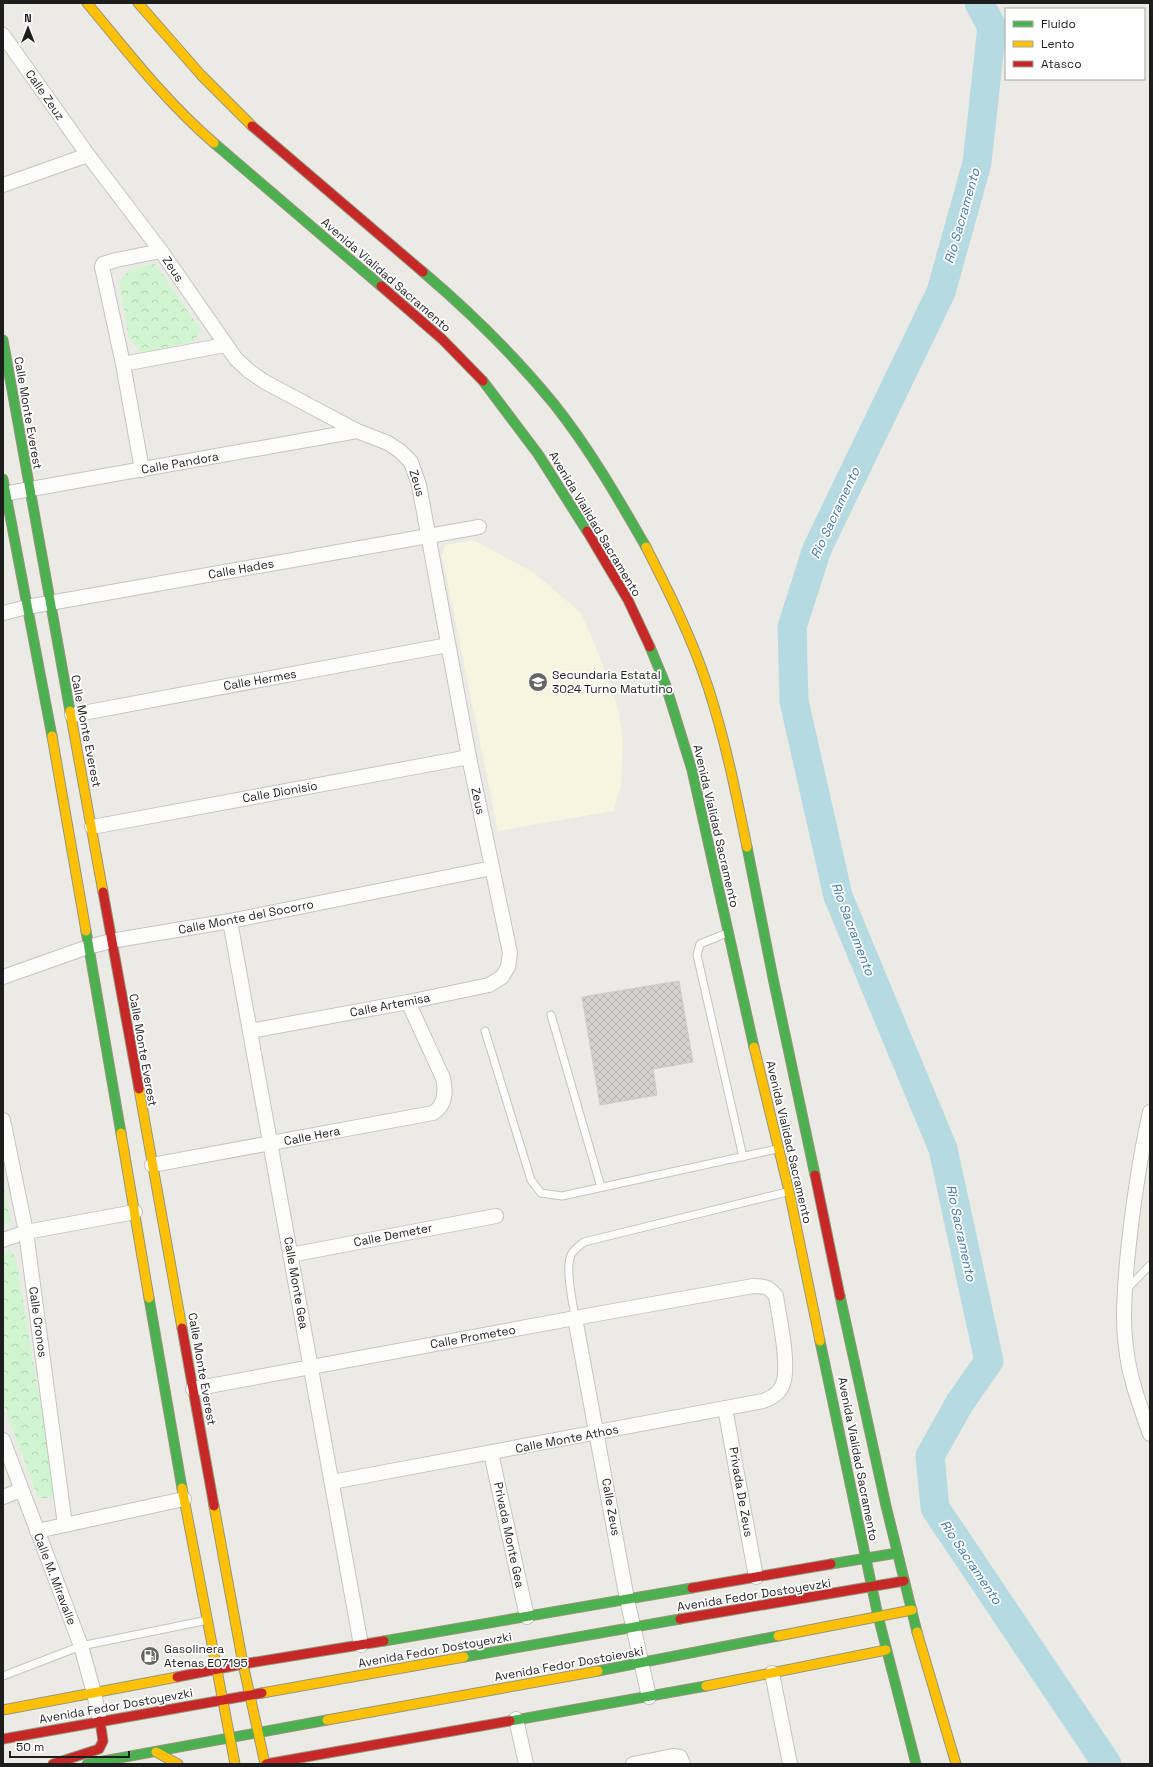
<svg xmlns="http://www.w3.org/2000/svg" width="1153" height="1767" font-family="'Space Grotesk',sans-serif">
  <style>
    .education { fill: #f6f5e0 }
    .park { fill: url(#park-crowns) }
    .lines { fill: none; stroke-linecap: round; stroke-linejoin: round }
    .river { stroke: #b6dae2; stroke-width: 29 }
    .building { fill: url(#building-cross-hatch); stroke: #cfcbc7 }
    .lane-casing { stroke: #c4c4c1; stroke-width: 9 }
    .street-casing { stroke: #c4c4c1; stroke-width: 16 }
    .fast-casing { stroke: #95967c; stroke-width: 11 }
    .slow-casing { stroke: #95967c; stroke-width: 11 }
    .jam-casing { stroke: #95967c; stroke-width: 11 }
    .lane { stroke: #fcfcfb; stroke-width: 7 }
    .street { stroke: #fcfcfb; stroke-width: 14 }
    .fast { stroke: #4caf50; stroke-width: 9 }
    .slow { stroke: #ffc107; stroke-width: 9 }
    .jam { stroke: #c62828; stroke-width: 9 }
    .labels { text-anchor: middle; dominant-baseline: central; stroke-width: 3.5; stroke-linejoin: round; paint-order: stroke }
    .street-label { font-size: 12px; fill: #1d1d1d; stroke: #fff }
    .poi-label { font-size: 12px; fill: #1d1d1d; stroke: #fff; text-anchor: start }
    .water-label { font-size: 13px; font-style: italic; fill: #4078ad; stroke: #fff }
  </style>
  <defs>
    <pattern id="park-crowns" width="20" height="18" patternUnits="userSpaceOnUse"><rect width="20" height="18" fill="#d1f5d0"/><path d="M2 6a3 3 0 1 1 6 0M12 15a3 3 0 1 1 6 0" fill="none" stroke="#b3d2b2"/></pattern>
    <pattern id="building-cross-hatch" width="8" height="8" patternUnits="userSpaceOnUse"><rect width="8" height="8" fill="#d5d2ce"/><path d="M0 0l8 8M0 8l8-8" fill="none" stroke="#b6b4b0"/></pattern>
  </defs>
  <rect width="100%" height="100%" fill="#eceae5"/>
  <polygon class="education" points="473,540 533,572 581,613 599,655 618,708 623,741 621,786 613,811 498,831 442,555 445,545"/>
  <g class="park">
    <polygon points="155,264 201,330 194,341 142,353 129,339 119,281 130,269"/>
    <polygon points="3,1183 11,1222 3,1225"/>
    <polygon points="11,1250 16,1259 55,1492 50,1498 38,1498 3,1403 3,1253"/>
  </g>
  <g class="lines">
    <polyline class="river" points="979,3 992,27 977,163 941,292 817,549 792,627 794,701 838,896 943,1149 989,1361 959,1404 930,1456 935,1508 1107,1764"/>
  </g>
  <polygon class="building" points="679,981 693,1062 653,1069 657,1095 600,1105 582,997"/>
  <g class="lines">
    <defs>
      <g id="lane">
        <polyline points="727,933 700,944 697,955 743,1157"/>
        <polyline points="551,1015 601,1187"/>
        <polyline points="485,1031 531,1180 541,1193 562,1196 777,1149"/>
        <polyline points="1126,1290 1150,1265"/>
        <path d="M575,1318C573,1302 565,1270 571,1255C574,1249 579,1246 584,1242L787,1192"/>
        <polyline points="3,1676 81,1646 208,1620"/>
      </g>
      <g id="street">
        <polyline points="3,35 88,155 161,251 236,359 249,371 265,382 357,431 388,443 400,451 411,462 419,485 469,757 510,953 508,967 502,977 489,985 408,1002 250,1031"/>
        <polyline points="3,185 88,155"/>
        <polyline points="123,364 225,345"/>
        <polyline points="142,470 123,364 102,267 103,264 116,260 161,251"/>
        <polyline points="3,494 357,431"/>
        <polyline points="3,613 27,607 479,527"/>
        <polyline points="72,715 448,645"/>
        <polyline points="92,827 469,757"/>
        <polyline points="230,921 361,1645"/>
        <polyline points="3,977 88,947 111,941 230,921 492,868"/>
        <path d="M1150,1112C1139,1161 1132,1211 1127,1262C1125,1289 1122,1319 1126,1347C1129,1377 1140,1406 1150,1434"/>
        <polyline points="3,1120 26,1232 65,1525"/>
        <path d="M152,1165L433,1113C446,1105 446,1091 443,1078L408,1002"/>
        <polyline points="3,1240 26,1232 135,1212"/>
        <polyline points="290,1255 496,1216"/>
        <polyline points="575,1318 627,1599 649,1697"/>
        <path d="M193,1389L575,1318L753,1286C765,1286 769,1287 776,1296C779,1317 791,1369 782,1386C779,1394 771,1398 763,1401L332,1482"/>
        <polyline points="725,1408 756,1577"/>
        <polyline points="3,1440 81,1646 94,1693 100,1721"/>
        <polyline points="491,1453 527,1617"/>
        <polyline points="3,1497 21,1490"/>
        <polyline points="37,1531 184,1499"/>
        <polyline points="772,1673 790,1764"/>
        <polyline points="516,1719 526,1764"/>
        <polyline points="633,1764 673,1756 680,1757 683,1764"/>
      </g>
      <g id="fast">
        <polyline points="214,143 381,286"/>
        <path d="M423,272C470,312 515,356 554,404C589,448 618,498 646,547"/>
        <polyline points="3,340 70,711"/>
        <polyline points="483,381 538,454 587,531"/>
        <polyline points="3,479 52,736"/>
        <polyline points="650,647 665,683 692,770 754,1047"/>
        <polyline points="747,847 773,978 815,1175"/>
        <polyline points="86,931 121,1133"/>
        <polyline points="840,1296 886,1506 917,1632"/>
        <polyline points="149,1298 182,1488"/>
        <polyline points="820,1341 878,1616 916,1764"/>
        <polyline points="831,1564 897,1553"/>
        <polyline points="384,1641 692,1588"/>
        <polyline points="464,1657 680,1619"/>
        <polyline points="598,1671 778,1636"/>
        <polyline points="510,1721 706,1686"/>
        <polyline points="87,1764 327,1720"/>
      </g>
      <g id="slow">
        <path d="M87,3C127,51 166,102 214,143"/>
        <polyline points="138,3 201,75 252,126"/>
        <path d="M646,547C669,592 692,638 708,687C725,739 736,793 747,847"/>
        <polyline points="70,711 103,892"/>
        <polyline points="52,736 86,931"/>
        <polyline points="754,1047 789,1191 820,1341"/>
        <polyline points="139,1089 182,1328"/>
        <polyline points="121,1133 149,1298"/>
        <polyline points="182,1488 235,1764"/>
        <polyline points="214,1506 243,1664 265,1764"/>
        <polyline points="917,1632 956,1764"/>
        <polyline points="778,1636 912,1610"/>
        <polyline points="706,1686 886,1650"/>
        <polyline points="262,1693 464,1657"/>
        <polyline points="3,1710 177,1677"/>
        <polyline points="327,1720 598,1671"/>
        <polyline points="156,1752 178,1764"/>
      </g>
      <g id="jam">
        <polyline points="252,126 423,272"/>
        <polyline points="381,286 442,339 483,381"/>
        <polyline points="587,531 628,600 650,647"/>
        <polyline points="103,892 139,1089"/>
        <polyline points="815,1175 840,1296"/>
        <polyline points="182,1328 214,1506"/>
        <polyline points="692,1588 831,1564"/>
        <polyline points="680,1619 904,1581"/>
        <polyline points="177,1677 243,1664 384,1641"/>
        <polyline points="3,1739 262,1693"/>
        <polyline points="53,1764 99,1749 103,1741 100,1721"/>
        <polyline points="266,1764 510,1721"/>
      </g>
    </defs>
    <use href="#lane" class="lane-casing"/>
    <use href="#street" class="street-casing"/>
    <use href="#fast" class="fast-casing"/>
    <use href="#slow" class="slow-casing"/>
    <use href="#jam" class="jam-casing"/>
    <use href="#lane" class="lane"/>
    <use href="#street" class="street"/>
    <use href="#fast" class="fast"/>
    <use href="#slow" class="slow"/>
    <use href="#jam" class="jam"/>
  </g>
  <defs>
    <symbol id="school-disc" viewBox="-11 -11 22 22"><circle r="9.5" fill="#656563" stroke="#fff"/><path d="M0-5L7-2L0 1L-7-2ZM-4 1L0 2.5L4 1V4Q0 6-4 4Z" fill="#fff"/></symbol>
    <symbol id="fuel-disc" viewBox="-11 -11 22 22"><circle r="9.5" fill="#656563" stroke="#fff"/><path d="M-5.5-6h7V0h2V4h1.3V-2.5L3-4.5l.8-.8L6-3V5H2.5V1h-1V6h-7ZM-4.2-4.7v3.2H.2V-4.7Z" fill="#fff"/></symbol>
  </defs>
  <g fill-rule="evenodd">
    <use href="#school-disc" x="527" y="671" width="22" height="22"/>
    <use href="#fuel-disc" x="139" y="1645" width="22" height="22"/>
  </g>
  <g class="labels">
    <g class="street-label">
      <text transform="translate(45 95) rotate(55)">Calle Zeuz</text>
      <text transform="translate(173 269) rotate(56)">Zeus</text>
      <text transform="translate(386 275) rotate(41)">Avenida Vialidad Sacramento</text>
      <text transform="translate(28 413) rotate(80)">Calle Monte Everest</text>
      <text transform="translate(180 463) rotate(-10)">Calle Pandora</text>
      <text transform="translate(417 483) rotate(74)">Zeus</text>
      <text transform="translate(595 524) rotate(59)">Avenida Vialidad Sacramento</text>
      <text transform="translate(241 569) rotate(-10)">Calle Hades</text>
      <text transform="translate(260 680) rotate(-10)">Calle Hermes</text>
      <text transform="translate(86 731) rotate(79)">Calle Monte Everest</text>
      <text transform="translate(280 792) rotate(-10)">Calle Dionisio</text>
      <text transform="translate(478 801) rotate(78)">Zeus</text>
      <text transform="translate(716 826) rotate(77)">Avenida Vialidad Sacramento</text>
      <text transform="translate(246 917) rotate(-11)">Calle Monte del Socorro</text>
      <text transform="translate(390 1005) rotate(-11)">Calle Artemisa</text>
      <text transform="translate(143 1050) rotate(80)">Calle Monte Everest</text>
      <text transform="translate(312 1136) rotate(-11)">Calle Hera</text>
      <text transform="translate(789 1142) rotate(77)">Avenida Vialidad Sacramento</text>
      <text transform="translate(393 1235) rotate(-11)">Calle Demeter</text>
      <text transform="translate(296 1283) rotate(80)">Calle Monte Gea</text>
      <text transform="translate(38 1322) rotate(82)">Calle Cronos</text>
      <text transform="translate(473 1337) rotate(-10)">Calle Prometeo</text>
      <text transform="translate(202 1369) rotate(80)">Calle Monte Everest</text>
      <text transform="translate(567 1439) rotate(-11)">Calle Monte Athos</text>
      <text transform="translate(858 1459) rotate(79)">Avenida Vialidad Sacramento</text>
      <text transform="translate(741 1492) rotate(80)">Privada De Zeus</text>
      <text transform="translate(611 1507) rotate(80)">Calle Zeus</text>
      <text transform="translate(509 1535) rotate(78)">Privada Monte Gea</text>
      <text transform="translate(55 1579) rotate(69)">Calle M. Miravalle</text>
      <text transform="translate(754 1595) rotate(-9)">Avenida Fedor Dostoyevzki</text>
      <text transform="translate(435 1650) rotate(-10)">Avenida Fedor Dostoyevzki</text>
      <text transform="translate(569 1664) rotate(-10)">Avenida Fedor Dostoievski</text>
      <text transform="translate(116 1706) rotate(-10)">Avenida Fedor Dostoyevzki</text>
    </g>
    <g class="poi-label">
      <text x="552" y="675">Secundaria Estatal<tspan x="552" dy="14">3024 Turno Matutino</tspan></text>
      <text x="164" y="1649">Gasolinera<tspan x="164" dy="14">Atenas E07195</tspan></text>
    </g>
    <g class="water-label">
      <text transform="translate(962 216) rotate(-74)">Rio Sacramento</text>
      <text transform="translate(835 513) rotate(-65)">Rio Sacramento</text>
      <text transform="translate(853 929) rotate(69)">Rio Sacramento</text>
      <text transform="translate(961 1233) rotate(78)">Rio Sacramento</text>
      <text transform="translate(971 1562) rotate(56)">Rio Sacramento</text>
    </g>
  </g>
  <rect width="1153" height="1767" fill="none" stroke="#1d1d1d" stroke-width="8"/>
  <rect x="1005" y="8" width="140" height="72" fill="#ffffff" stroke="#a5a5a5"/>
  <rect x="1013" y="21" width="20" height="6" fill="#4caf50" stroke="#a5a5a5"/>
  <text x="1041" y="28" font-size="12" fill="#1d1d1d">Fluido</text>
  <rect x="1013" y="41" width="20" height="6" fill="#ffc107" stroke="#a5a5a5"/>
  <text x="1041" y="48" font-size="12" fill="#1d1d1d">Lento</text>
  <rect x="1013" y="61" width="20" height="6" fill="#c62828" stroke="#a5a5a5"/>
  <text x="1041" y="68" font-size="12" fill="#1d1d1d">Atasco</text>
  <g transform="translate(28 28)" stroke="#ffffff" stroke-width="3" paint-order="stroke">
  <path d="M0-3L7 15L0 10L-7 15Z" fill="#1d1d1d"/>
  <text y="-6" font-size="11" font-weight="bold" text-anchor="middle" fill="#1d1d1d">N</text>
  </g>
  <path d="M10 1751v6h119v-6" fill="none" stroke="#1d1d1d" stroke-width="2"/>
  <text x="16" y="1751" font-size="12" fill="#1d1d1d" stroke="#ffffff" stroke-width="3" paint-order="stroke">50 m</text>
</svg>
